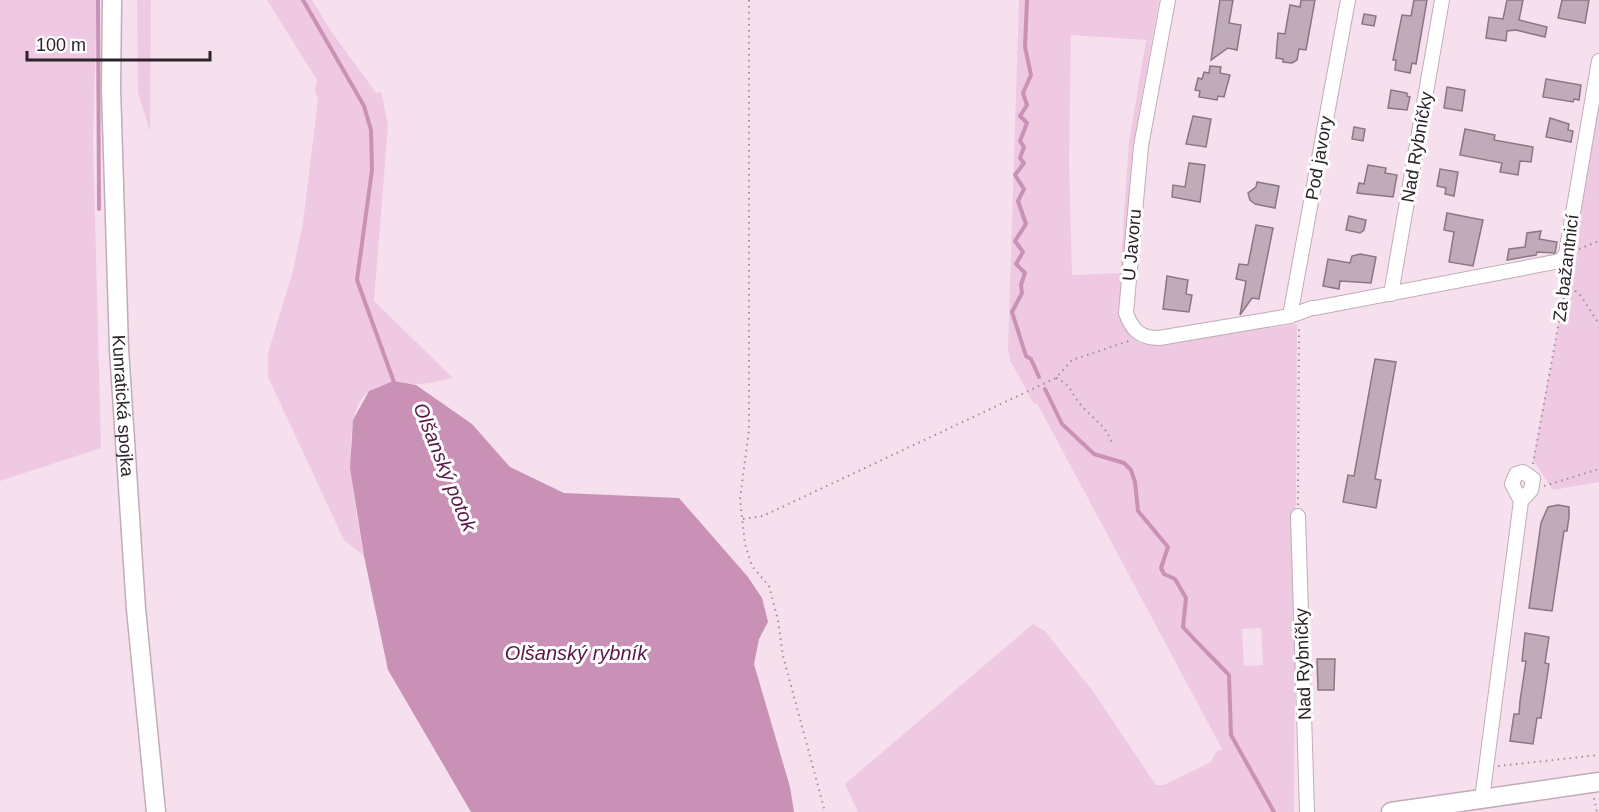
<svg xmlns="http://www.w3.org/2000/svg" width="1599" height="812" font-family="Arial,sans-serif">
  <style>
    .green { fill: #efc8e1; fill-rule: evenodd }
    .water { fill: #ca91b7 }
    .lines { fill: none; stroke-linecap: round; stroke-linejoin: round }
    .stream { stroke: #ca91b7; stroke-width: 4 }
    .building { fill: #c0abb9; stroke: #8a7783; stroke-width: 1.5 }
    .street-casing { stroke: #c1acb9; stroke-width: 16 }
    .secondary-casing { stroke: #c1acb9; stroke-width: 21 }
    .path { stroke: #9f8f99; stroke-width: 2; stroke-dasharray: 1.5 4.5; stroke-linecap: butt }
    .street { stroke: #fff; stroke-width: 14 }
    .secondary { stroke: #fff; stroke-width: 18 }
    .labels { text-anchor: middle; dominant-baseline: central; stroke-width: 6; stroke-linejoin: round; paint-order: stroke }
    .street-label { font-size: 18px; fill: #2a2328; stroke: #fff }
    .water-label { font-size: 20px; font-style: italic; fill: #591648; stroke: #fff }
  </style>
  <rect width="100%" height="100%" fill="#f6e0ee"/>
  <g class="green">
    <polygon points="0,0 97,0 93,140 101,448 0,481"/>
    <polygon points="137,0 151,0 150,132 138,92"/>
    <path d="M267,0H312L331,31L376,93L380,92L382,95L388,125L374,301L453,378C441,380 429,384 417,384C395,385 397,378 373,389C333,407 358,523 364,556L344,540L268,377V353L293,271L303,223L318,100L315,91L317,80Z"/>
    <path d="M1019,0H1159L1133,146L1119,317C1132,343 1136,346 1166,344L1297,324L1294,812H858L845,784L1033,624L1045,631L1092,690L1156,785H1164L1211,762L1216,752L1222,749L1037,403L1034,404L1010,360L1008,349ZM1071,35L1146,40L1129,142L1120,273L1072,275L1069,162ZM1261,628L1263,665L1244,666L1242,629Z"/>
    <polygon points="1599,61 1599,482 1553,490 1533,460 1570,262 1566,254"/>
  </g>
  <polygon class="water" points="393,381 416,385 472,424 510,467 564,493 679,498 748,577 762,598 768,622 759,639 754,664 790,787 794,812 471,812 388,670 364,556 350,468 353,420 369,391"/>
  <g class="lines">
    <g class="stream">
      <polyline points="98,0 99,209"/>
      <polyline points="303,0 364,106 371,130 372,170 357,280 395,385"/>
      <polyline points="1027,0 1025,47 1031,75 1023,93 1027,105 1020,116 1027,123 1020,141 1024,147 1020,158 1024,163 1015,175 1024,189 1018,201 1026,224 1015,241 1023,252 1016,264 1025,273 1021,285 1022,293 1012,312 1026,356 1031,359 1039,377"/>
      <path d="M1045,389L1062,424L1094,454L1124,463L1131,470L1135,482L1138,511L1168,547L1161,568L1164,574L1175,579L1186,598L1183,627C1198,644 1213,658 1229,675L1231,735L1274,812"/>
    </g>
  </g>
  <g class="building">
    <polygon points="1220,0 1233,0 1229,23 1241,25 1237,50 1228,48 1211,60"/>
    <polygon points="1301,0 1315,0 1306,50 1299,49 1297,60 1292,63 1283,62 1283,59 1276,58 1278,33 1285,34 1290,5 1300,7"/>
    <polygon points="1414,0 1427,0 1416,64 1412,63 1410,73 1395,70 1396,60 1393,60 1402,15 1411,16"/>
    <polygon points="1507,0 1523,0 1519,20 1547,27 1545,37 1516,30 1507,31 1506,41 1486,38 1489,17 1503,19"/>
    <polygon points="1562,0 1589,0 1585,23 1558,18"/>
    <polygon points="1364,14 1376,16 1374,26 1362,24"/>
    <polygon points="1210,66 1221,67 1220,73 1230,75 1224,97 1218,96 1217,100 1199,97 1200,91 1195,90 1198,78 1202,79 1204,72 1209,73"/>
    <polygon points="1546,79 1581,85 1579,100 1574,99 1573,102 1543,97"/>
    <polygon points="1447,87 1465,90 1462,111 1444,108"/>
    <polygon points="1391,90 1407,93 1407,96 1410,97 1407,110 1388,108"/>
    <polygon points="1193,116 1211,119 1206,147 1186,144"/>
    <polygon points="1550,118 1569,124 1568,130 1573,131 1571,142 1546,137"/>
    <polygon points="1354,127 1365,129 1363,141 1352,139"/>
    <polygon points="1465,129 1495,135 1494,140 1533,147 1531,162 1520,161 1518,175 1500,172 1502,163 1460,155"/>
    <polygon points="1189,163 1205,165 1200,202 1172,197 1173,185 1185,187"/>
    <polygon points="1368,165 1386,168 1385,173 1397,175 1393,197 1357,193 1359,183 1364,184"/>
    <polygon points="1440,169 1458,172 1454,196 1445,194 1446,188 1437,186"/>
    <polygon points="1257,182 1279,186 1275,208 1255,204 1250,200 1248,193 1256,187"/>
    <polygon points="1447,213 1483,220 1473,266 1449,262 1454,232 1444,230"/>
    <polygon points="1349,216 1366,220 1364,230 1360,233 1346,230"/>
    <polygon points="1256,225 1273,228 1259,299 1252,298 1240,315 1246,281 1236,279 1239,264 1248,265"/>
    <polygon points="1541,231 1539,239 1557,242 1555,253 1537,252 1536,255 1507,260 1509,249 1525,247 1527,233"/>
    <polygon points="1360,254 1376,257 1371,283 1340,281 1339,289 1323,286 1328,259 1350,263 1352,256"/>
    <polygon points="1167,276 1188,280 1186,294 1192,295 1189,312 1163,309"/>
    <polygon points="1375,359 1396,362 1375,479 1381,480 1376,508 1343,502 1348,475 1354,476"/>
    <polygon points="1558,505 1569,507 1569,517 1567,531 1564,531 1552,611 1529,608 1541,523 1548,507"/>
    <polygon points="1525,633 1549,637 1545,663 1549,664 1541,718 1537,718 1533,744 1510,741 1514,714 1519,714 1520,701 1526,661 1522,661"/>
    <polygon points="1317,659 1335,659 1334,690 1318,690"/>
  </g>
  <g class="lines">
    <defs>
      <g id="street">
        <path d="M1168,0L1141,146L1126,313C1132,330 1140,338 1159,338L1290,316L1312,308"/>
        <polyline points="1391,294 1442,0"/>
        <polyline points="1315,308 1560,261 1566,254 1599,61"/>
        <polyline points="1290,316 1348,0"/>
        <polyline points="1298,516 1307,812"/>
        <polyline points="1482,799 1521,501 1512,484 1516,474 1523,472 1533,479 1531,490 1521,501"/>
      </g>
      <g id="secondary">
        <path id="s1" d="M112,0L111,88L119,349L136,609L156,812"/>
        <polyline points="1391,812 1599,782"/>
      </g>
    </defs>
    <use href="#street" class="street-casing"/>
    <use href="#secondary" class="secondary-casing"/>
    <g class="path">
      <polyline points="749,0 749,430 740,499 745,544 752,566 769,586 778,620 783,656 825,812"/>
      <polyline points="1579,249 1599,241"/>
      <polyline points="1566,283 1581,296 1599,324"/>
      <path d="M1056,378C1073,386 1070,393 1081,405C1095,421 1105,424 1113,445"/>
      <polyline points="1533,464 1568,272"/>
      <polyline points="1544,486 1599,469"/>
      <polyline points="1298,505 1299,327"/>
      <polyline points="743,519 763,516 1056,378 1072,360 1129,341"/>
      <polyline points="1498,766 1599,755"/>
      <polyline points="1594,798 1597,812"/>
    </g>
    <use href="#street" class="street"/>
    <use href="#secondary" class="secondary"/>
  </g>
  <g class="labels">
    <g class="street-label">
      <text transform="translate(1417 147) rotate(-80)">Nad Rybníčky</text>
      <text transform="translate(1319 158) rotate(-80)">Pod javory</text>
      <text transform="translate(1132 245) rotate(-85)">U Javoru</text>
      <text transform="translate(1566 268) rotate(-83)">Za bažantnicí</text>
      <text stroke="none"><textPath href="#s1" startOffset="406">Kunratická spojka</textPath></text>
      <text transform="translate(1303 664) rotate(-92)">Nad Rybníčky</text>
    </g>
    <g class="water-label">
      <text transform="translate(445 467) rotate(68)">Olšanský potok</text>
      <text x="576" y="653">Olšanský rybník</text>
    </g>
  </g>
  <path d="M27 51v9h183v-9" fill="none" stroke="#2a2328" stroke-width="3"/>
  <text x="36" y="51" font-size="18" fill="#2a2328" stroke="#ffffff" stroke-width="4.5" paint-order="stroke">100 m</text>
</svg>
